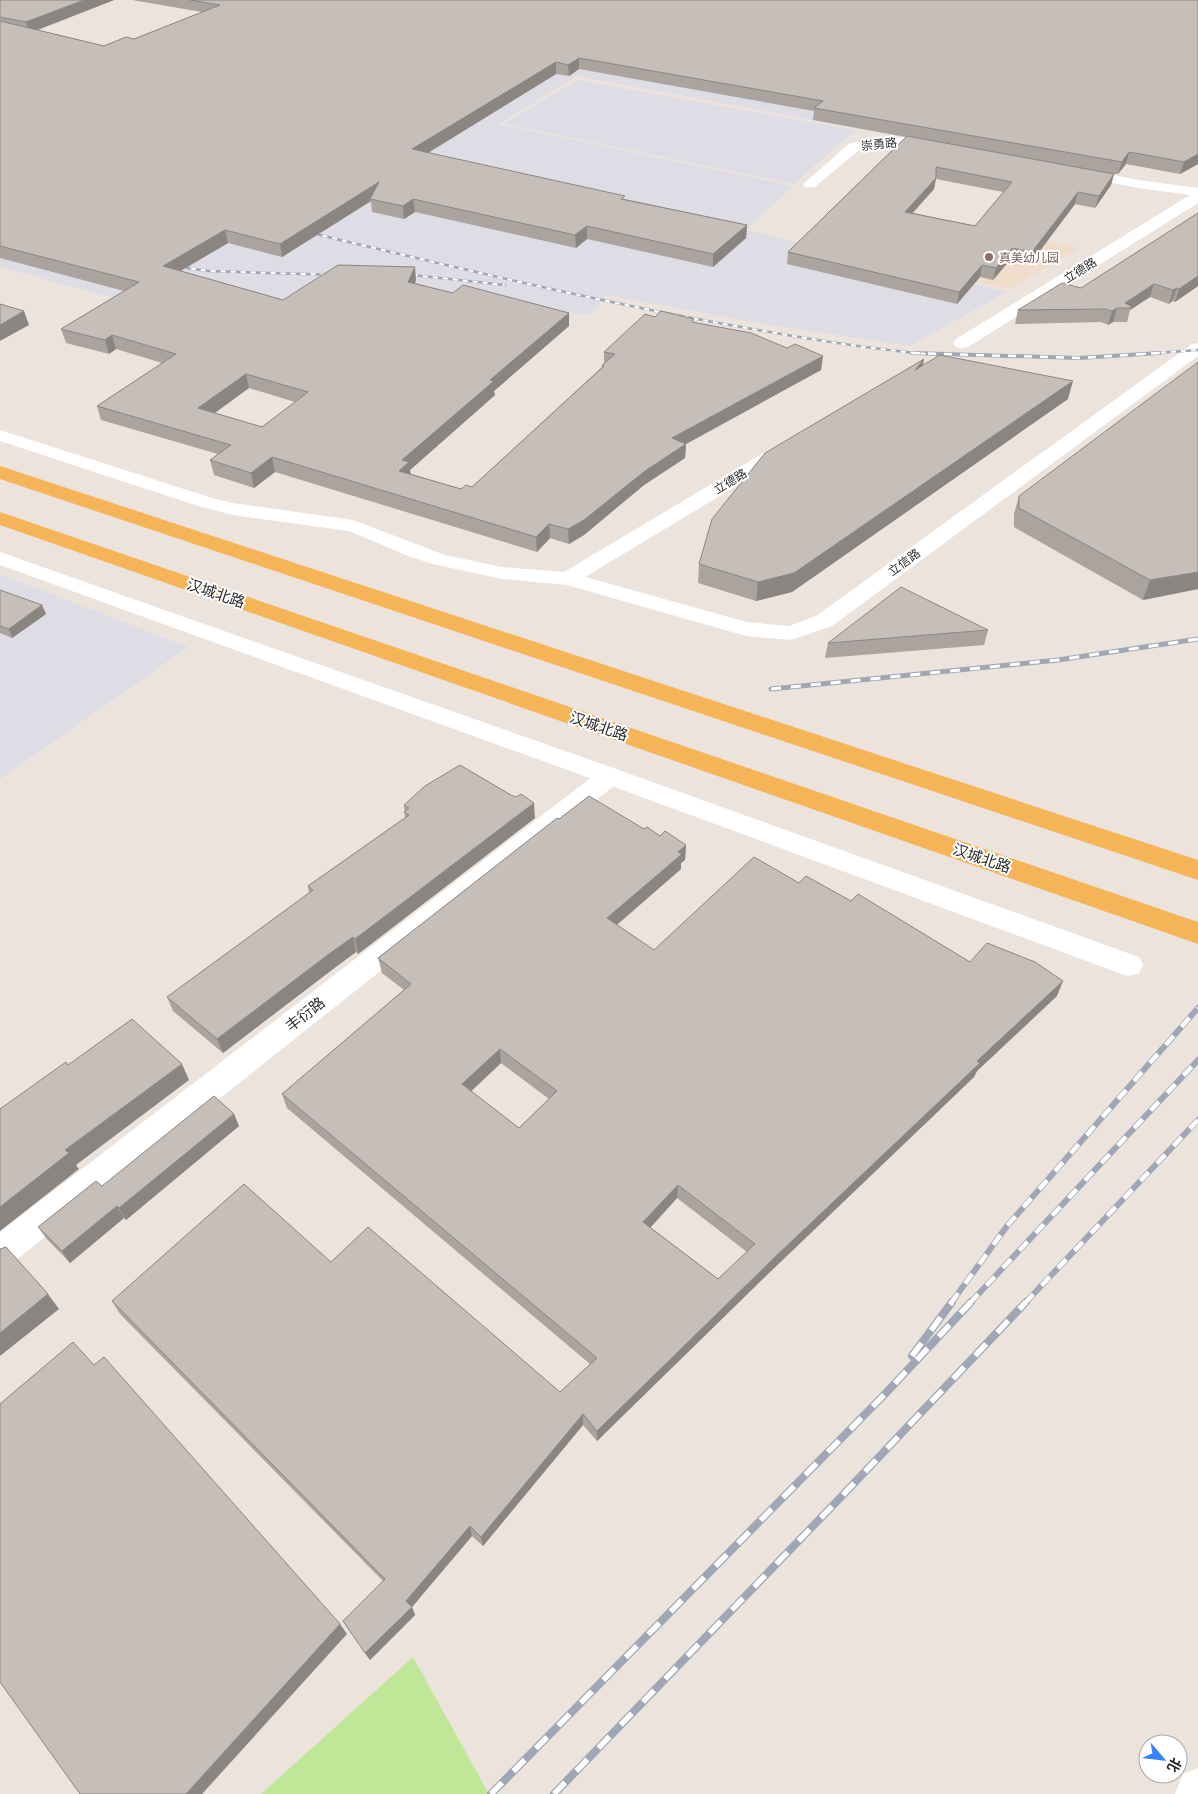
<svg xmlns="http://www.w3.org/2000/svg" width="1198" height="1794" font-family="'PT Sans','Noto Sans SC',sans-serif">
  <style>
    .industrial { fill: #dedde6 }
    .education { fill: #efddcb }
    .green { fill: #c0e697 }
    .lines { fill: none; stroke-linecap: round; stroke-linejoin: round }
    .street { fill: #fff; fill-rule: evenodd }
    .secondary { fill: #fff; fill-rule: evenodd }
    .primary { fill: #f6b459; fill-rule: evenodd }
    .rail-far4-casing { stroke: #9fa7b6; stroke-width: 2.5 }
    .rail-far3-casing { stroke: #9fa7b6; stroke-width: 4 }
    .rail-far2-casing { stroke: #9fa7b6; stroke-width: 5 }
    .rail-far1-casing { stroke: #9fa7b6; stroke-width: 6 }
    .rail-casing { stroke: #9fa7b6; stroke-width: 8 }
    .rail-far4 { stroke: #fff; stroke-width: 2; stroke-dasharray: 5; stroke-linecap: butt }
    .rail-far3 { stroke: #fff; stroke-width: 2.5; stroke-dasharray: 8; stroke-linecap: butt }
    .rail-far2 { stroke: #fff; stroke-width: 3; stroke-dasharray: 10; stroke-linecap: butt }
    .rail-far1 { stroke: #fff; stroke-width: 4.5; stroke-dasharray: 12; stroke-linecap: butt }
    .rail { stroke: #fff; stroke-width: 5.5; stroke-dasharray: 16; stroke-linecap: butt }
    .wall { fill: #aaa39e; fill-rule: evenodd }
    .shaded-wall { fill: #8b8581 }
    .building { fill: #c6beb8; stroke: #8b8581; fill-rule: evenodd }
    .education-dot { fill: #8d6e63; stroke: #fff; stroke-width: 2 }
    .labels { text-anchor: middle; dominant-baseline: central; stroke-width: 4; stroke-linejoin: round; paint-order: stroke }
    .far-street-label { font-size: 12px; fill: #2b2b2b; stroke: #fff }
    .far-education-label { font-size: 12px; fill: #785e54; stroke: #fff; text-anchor: start }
    .street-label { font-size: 15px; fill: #2b2b2b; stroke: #fff }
  </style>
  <rect width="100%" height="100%" fill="#ede3dd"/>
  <g class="industrial">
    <polygon points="1198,0 1105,175 577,76 499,124 793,186 746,230 1007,292 910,346 770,325 607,295 589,315 326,284 245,334 0,267 0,97"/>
    <polygon points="577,80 855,130 794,184 504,124"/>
    <polygon points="0,574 188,647 0,779"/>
  </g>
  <polygon class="education" points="948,219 1079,248 1010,289 905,266"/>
  <polygon class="green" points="413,1657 489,1794 261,1794"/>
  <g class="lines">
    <g class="street">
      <polygon points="1198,343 1198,356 832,626 791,640 746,636 567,585 502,579 433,564 408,556 349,531 233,515 198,506 0,441 0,430 212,498 233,503 353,520 445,555 502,567 564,572 777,445 784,443 791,445 793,449 791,453 585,577 747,622 789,626 816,616 1192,344"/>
      <polygon points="0,552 619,770 1139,957 1143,965 1139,973 1129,976 1119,973 601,782 0,565"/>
      <polygon points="1198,1768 1198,1794 1175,1794 1183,1774"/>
    </g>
    <g class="secondary">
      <polygon points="905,137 943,144 945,147 938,151 905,145 859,150 815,187 805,187 803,184 850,143"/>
      <polygon points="1076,168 1138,180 1198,188 1198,203 968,347 962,348 956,347 953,343 956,339 1190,195 1138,188 1071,175 1069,172 1071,169"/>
      <polygon points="610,767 619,770 623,776 619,782 12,1263 0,1268 0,1232 601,770"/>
    </g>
    <g class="primary">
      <polygon points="0,466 1198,860 1198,880 0,479"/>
      <polygon points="0,512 1198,922 1198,944 0,525"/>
    </g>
    <defs>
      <g id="rail-far4">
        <path d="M303,231C454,267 605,304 758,330C815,340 870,349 927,354"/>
        <polyline points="171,266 209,271 336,275"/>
        <polyline points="403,274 505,285"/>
        <polyline points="1141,354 1198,350"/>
      </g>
      <polyline id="rail-far3" points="912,353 1079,358 1160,353"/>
      <polyline id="rail-far2" points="771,689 1058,660 1198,639"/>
      <g id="rail-far1">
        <polyline points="951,1303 1007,1226 1198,1008"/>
        <polyline points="970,1303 1198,1060"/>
        <polyline points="1025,1303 1198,1120"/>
      </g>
      <g id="rail">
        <polyline points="912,1356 952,1302"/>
        <polyline points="491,1794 884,1395 971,1302"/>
        <polyline points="554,1794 840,1498 1026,1302"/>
      </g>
    </defs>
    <use href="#rail-far4" class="rail-far4-casing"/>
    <use href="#rail-far3" class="rail-far3-casing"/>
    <use href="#rail-far2" class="rail-far2-casing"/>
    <use href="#rail-far1" class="rail-far1-casing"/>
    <use href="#rail" class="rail-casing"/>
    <use href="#rail-far4" class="rail-far4"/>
    <use href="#rail-far3" class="rail-far3"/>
    <use href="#rail-far2" class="rail-far2"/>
    <use href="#rail-far1" class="rail-far1"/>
    <use href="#rail" class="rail"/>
  </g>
  <g class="wall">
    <path d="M0,0H114L38,30L104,46L134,39L202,12L132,0H1198V164L1180,174L1126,164L1118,174H1114L1111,185L1095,208L1075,204L1030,264L1010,260L993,280L980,277L957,304L787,264L788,252L906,137L813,120L814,111L579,69L569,76L556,74L428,153L625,199L747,225L746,238L713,267L587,239L576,248L415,212L404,219L372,212L371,201L282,257L228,243L181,271L283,300L416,280L415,283L453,293L569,313V326L494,391L495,395L410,470L411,474L461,489L472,487L602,367V365L604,364V352L655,317L694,322L821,370L686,444L685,458L644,485L584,535L569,544L550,538L537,552L275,472L254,488L214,475L210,460L218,454L101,420L97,406L162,363L116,349L109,354L66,343L61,329L124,291L0,258ZM936,179L1003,192L975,226L913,213L934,189ZM249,388L295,402L262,427L215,413Z"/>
    <polygon points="1198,213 1198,286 1175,302 1172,301 1169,304 1150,297 1130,310 1127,322 1113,322 1108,325 1101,322 1015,324 1018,310 1081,288"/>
    <polygon points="924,359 923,366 1068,399 792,592 756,601 698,583 699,564"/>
    <polygon points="1019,496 1198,589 1143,600 1014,527 1014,514"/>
    <polygon points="0,590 46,614 12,638 0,633"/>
    <polygon points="988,630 984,645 825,658 828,643"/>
    <polygon points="404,805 535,818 358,954 356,952 333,969 223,1053 173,1011 167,997 309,893 308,886 405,818"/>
    <path d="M559,819L644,829L686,845L685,860L681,863V869L617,925L654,950L799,883L851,901L970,962L1057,996L977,1071L974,1077L771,1271L597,1441L583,1425L483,1546L472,1536L412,1607L415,1615L370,1660L343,1621L383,1581L120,1314L112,1301L331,1262L560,1392L590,1364L287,1108L282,1094L404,990L382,973L378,958ZM501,1063L549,1099L519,1128L471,1091ZM677,1198L747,1252L718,1279L650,1227Z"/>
    <polygon points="234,1114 239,1126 126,1220 124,1218 70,1263 46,1238 38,1227 102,1186"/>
  </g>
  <g class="shaded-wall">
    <polygon points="84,0 114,0 29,33 26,22"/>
    <polygon points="579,58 579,69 569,76 568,65"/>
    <polygon points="556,62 556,74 413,162 412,149"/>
    <polygon points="1129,152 1126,164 1118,174 1122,162"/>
    <polygon points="1198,154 1198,164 1180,174 1184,162"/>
    <polygon points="1114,174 1111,185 1095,208 1099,196"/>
    <polygon points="936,178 934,189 903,223 905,212"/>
    <polygon points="379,182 370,199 371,201 282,257 280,244"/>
    <polygon points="1078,192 1075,204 1030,264 1032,252"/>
    <polygon points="413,199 415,212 404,219 403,206"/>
    <polygon points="747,225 746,238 713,267 713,254"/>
    <polygon points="587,226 587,239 576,248 575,235"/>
    <polygon points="225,230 228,243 166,279 163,266"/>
    <polygon points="1012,248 1010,260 993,280 996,268"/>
    <polygon points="982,265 980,277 957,304 959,292"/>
    <polygon points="415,267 416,280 410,295 408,282"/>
    <polygon points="1198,276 1198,286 1175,302 1179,289"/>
    <polygon points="1154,284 1150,297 1130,310 1131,308 1125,303"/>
    <polygon points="1177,288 1172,301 1169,304 1173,290"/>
    <polygon points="1117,308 1113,322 1108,325 1112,311"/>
    <polygon points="24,311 29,325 0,341 0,325"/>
    <polygon points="569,313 569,326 494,391 495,395 410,470 411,477 399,471 402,460 490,380"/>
    <polygon points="112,335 116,349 109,354 105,340"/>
    <polygon points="823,356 821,370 686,444 685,458 644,485 584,535 569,544 568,529 672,438"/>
    <polygon points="924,359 920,377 915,370"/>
    <polygon points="246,374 249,388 202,422 198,408"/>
    <polygon points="1073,381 1068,399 792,592 756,601 758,582"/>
    <polygon points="272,457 275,472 254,488 251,473"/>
    <polygon points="549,524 550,538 537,552 536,537"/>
    <polygon points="1198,572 1198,589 1143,600 1150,580"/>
    <polygon points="42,605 46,614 12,638 9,629"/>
    <polygon points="534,803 535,818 358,954 355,939"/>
    <polygon points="686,845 685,860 681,863 681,869 607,933 607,918"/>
    <polygon points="353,937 356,952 333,969 223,1053 217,1039 329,954"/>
    <polygon points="1063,981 1057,996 977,1071 974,1077 771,1271 597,1441 597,1431 977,1061"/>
    <polygon points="500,1049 501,1063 464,1098 462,1084"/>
    <polygon points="182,1064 189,1080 76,1165 79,1169 0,1231 0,1207 65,1150"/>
    <polygon points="234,1114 239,1126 126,1220 119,1208"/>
    <polygon points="678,1185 677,1198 643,1236 643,1222"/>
    <polygon points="117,1206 124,1218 70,1263 62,1251"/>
    <polygon points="48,1294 59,1309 0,1356 0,1333"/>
    <polygon points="583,1414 583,1425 483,1546 481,1537"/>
    <polygon points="470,1526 472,1536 412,1607 415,1615 370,1660 365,1653 406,1601"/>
    <polygon points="340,1624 347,1634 202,1794 186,1794"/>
  </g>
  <g class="building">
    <polygon points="0,0 84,0 26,22 0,17"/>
    <path d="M190,0H1198V154L1184,162L1129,152L1122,162L814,108L823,101L579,58L568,65L556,62L412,149L625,196L621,199L747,225L713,254L587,226L575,235L413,199L403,206L370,199L379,182L280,244L225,230L163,266L283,300L338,265L415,267L408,282L453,293L463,285L569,313L490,380L494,381L402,460L409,462L399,471L461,489L466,485L472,487L604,366L602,365L615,354L604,352L645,314L655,317L661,311L694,319L692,322L751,333L787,348L795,344L823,356L672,438L686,444L645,471L584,520L568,529L549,524L536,537L272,457L251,473L210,460L231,445L97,406L176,354L112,335L105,340L61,329L139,282L0,246V21L104,46L126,37L134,39L220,5ZM246,374L308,392L262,427L198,408Z"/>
    <path d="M907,136L1114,174L1099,196L1078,192L1032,252L1012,248L996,268L982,265L959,292L788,252ZM936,167L1012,182L975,226L905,212L936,178Z"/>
    <polygon points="1198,213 1198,276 1179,289 1177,288 1173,290 1154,284 1125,303 1131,306 1131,308 1117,308 1112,311 1105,309 1018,310 1062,283 1081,288"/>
    <polygon points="0,304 24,311 0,325"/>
    <polygon points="940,355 1073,381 794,573 758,582 699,564 712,519 765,453 924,359 915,370"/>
    <polygon points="1198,362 1198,572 1150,580 1019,508 1019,496"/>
    <polygon points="901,587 988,630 828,643"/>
    <polygon points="0,590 42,605 9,629 0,626"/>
    <polygon points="460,765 511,795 516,797 521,794 534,803 355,939 353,937 329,954 217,1039 167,997 313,890 308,886 409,815 404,812 409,808 404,805 425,786"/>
    <path d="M589,796L644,829L647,827L660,836L665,831L686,845L678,852L682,854L607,918L654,950L754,857L799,883L806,876L851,901L858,894L970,962L987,943L1035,962L1063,981L977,1061L980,1063L774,1258L597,1431L583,1414L481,1537L470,1526L406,1601L412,1607L365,1653L343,1621L385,1579L112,1301L244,1184L331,1262L368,1227L560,1392L597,1358L282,1094L411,984L378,958L557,818L559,819ZM500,1049L557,1091L519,1128L462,1084ZM678,1185L755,1244L718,1279L643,1222Z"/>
    <polygon points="132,1019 182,1064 65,1150 69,1153 0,1207 0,1109 66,1062 68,1065"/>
    <polygon points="214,1096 234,1114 119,1208 117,1206 62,1251 38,1227 96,1181 102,1186"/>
    <polygon points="6,1247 48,1294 0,1333 0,1249"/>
    <polygon points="73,1342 94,1365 104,1357 340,1624 186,1794 80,1794 0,1682 0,1404"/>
  </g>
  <circle class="education-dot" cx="989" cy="257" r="5"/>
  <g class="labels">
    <g class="far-street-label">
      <text transform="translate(879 144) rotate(-6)">崇勇路</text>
      <text transform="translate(1080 270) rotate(-32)">立德路</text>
      <text transform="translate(730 481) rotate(-31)">立德路</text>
      <text transform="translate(904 562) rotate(-36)">立信路</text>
    </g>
    <g class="far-education-label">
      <text x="999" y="257">真美幼儿园</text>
    </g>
    <g class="street-label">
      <text transform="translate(216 593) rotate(19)">汉城北路</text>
      <text transform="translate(599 726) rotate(19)">汉城北路</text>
      <text transform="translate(982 858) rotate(19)">汉城北路</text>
      <text transform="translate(305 1014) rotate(-38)">丰衍路</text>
    </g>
  </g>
  <g transform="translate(1163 1759) rotate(118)"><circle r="24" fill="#ffffff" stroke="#aaaaaa"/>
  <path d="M0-4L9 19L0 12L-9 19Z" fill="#3882ff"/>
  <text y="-8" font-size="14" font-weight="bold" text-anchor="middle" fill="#2b2b2b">北</text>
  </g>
</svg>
